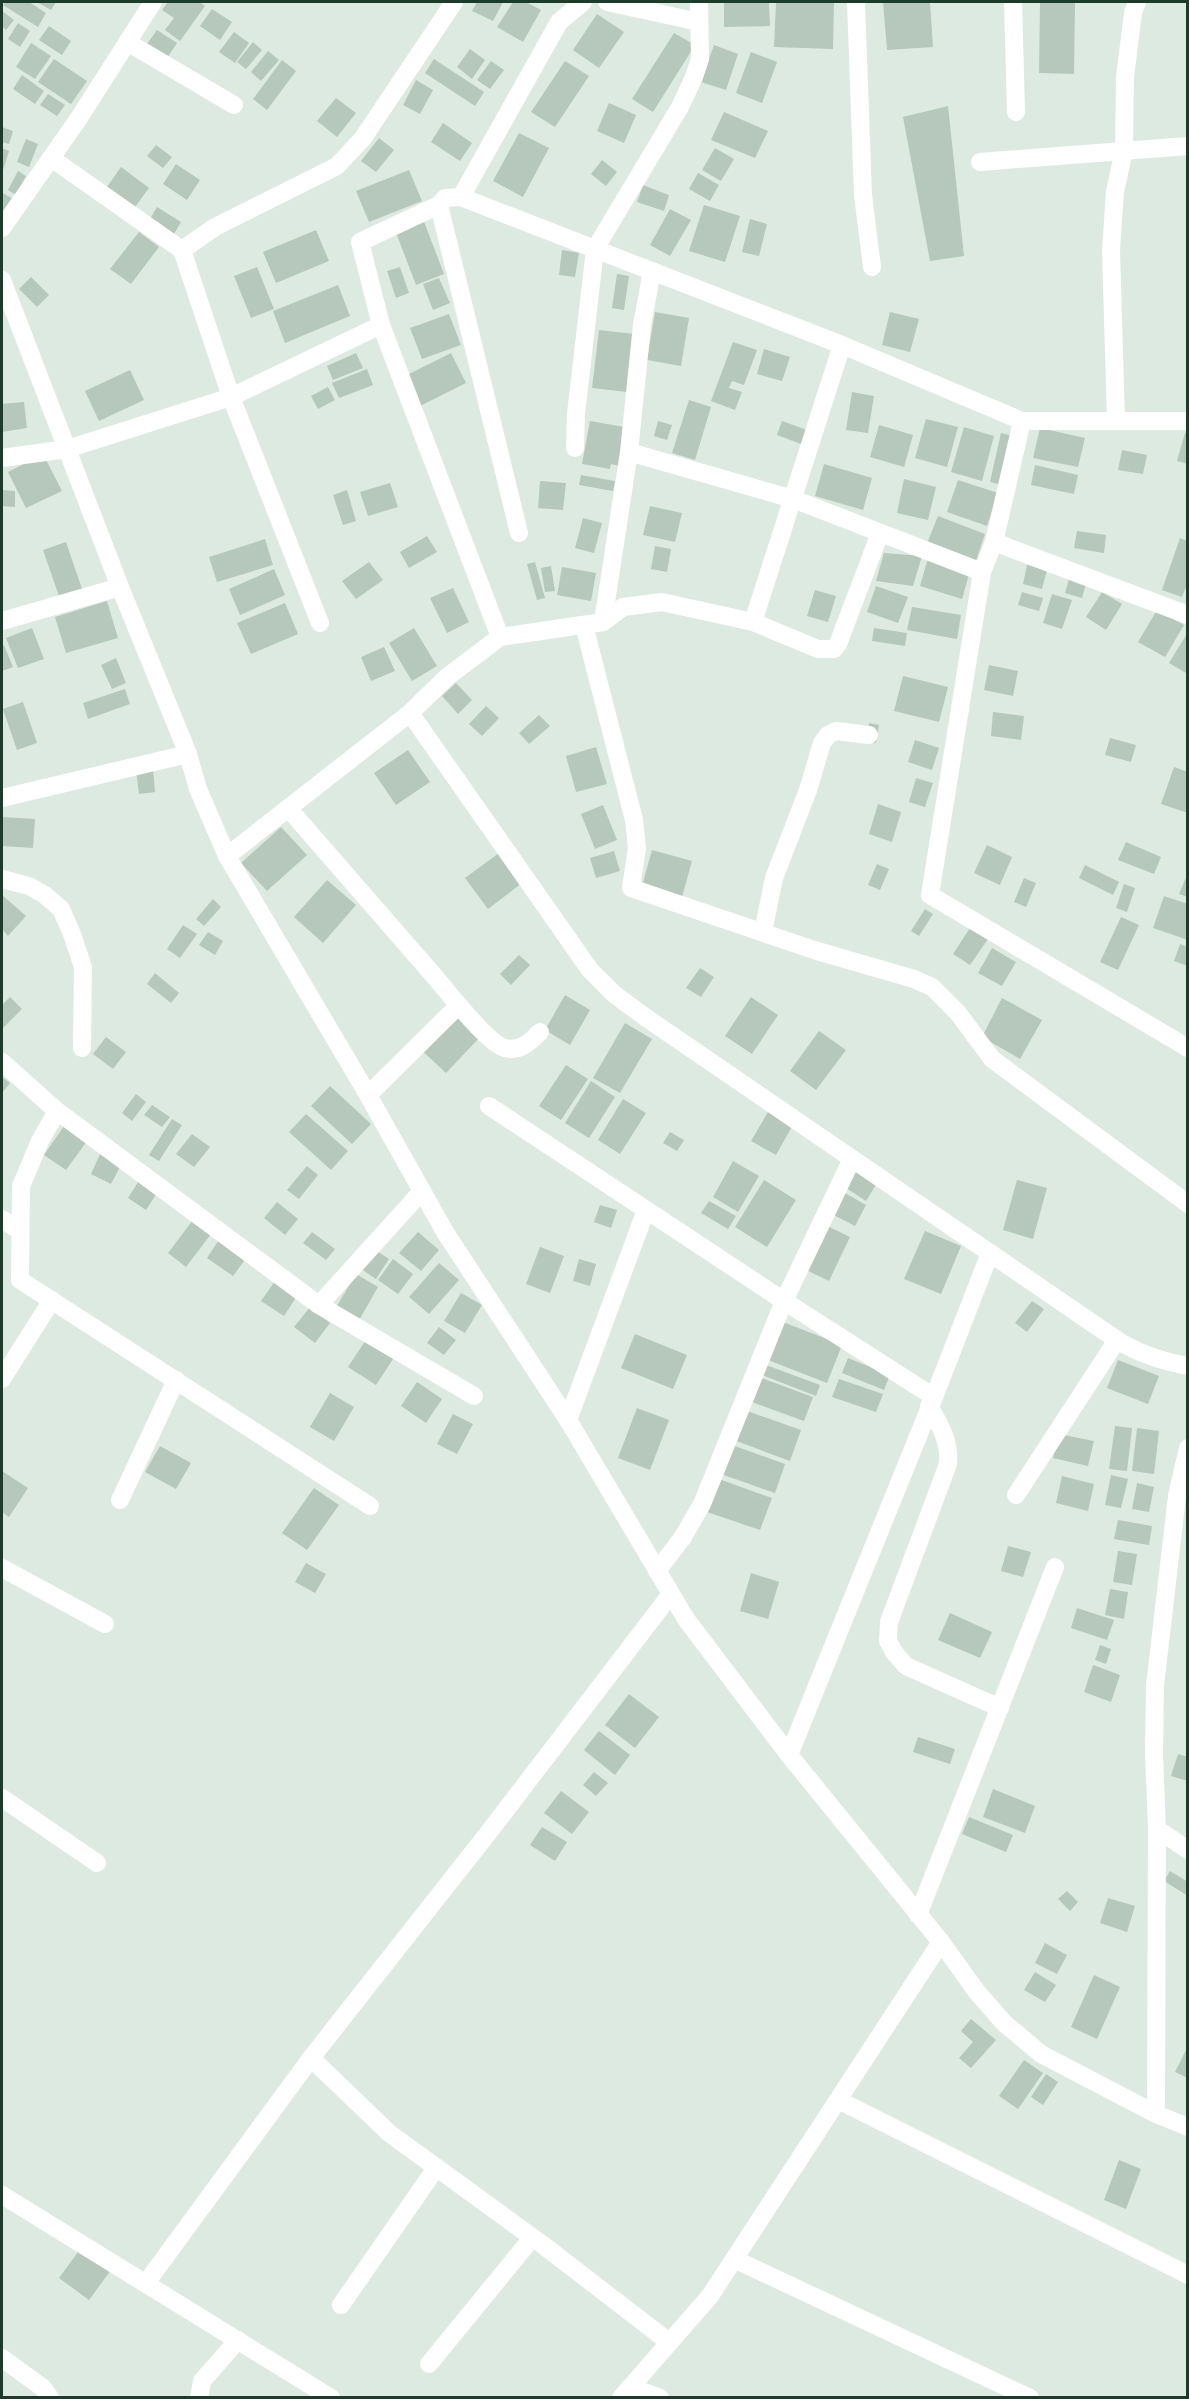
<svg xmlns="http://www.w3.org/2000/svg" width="1189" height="2399" font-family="'Open Sans',sans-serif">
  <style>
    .building { fill: #b5c8bb }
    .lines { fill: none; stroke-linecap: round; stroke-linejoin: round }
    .minor { stroke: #fff; stroke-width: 18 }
  </style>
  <rect width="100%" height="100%" fill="#ddeae1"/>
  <g class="building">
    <polygon points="5,2 29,2 46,13 38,27 3,5"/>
    <polygon points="37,2 56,2 51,10"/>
    <polygon points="168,2 199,2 205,6 180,41 165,30 174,18 162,10"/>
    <polygon points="477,2 503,2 493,21 472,11"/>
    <polygon points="513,2 526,2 541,10 523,42 497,27"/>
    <polygon points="724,2 769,2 770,26 724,27"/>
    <polygon points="776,2 834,2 833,49 774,47"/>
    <polygon points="883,2 930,2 933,47 887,50"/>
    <polygon points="1040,2 1075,2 1074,74 1039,73"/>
    <polygon points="212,9 232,22 220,40 200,26"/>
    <polygon points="2,11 14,20 6,30 2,26"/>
    <polygon points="597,14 624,32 599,68 573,50"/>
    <polygon points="18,23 30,31 20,47 8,39"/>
    <polygon points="49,26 71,41 62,55 39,40"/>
    <polygon points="157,30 177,43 167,58 147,44"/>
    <polygon points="234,32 249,43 235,63 219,52"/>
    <polygon points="674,33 695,45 653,112 632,99"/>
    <polygon points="253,42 262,50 246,69 237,62"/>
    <polygon points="31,43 51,56 35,79 16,67"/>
    <polygon points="714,45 738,54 726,90 701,82"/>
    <polygon points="470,49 485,60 472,79 457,67"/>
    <polygon points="268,51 279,60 261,81 251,72"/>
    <polygon points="751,52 777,62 762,103 736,93"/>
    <polygon points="54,59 87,81 71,104 38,82"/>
    <polygon points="434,59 484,92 475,106 425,73"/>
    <polygon points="282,60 296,71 267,110 253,99"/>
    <polygon points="491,61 504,70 490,89 477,80"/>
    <polygon points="565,61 589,76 555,127 531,112"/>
    <polygon points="22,75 44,91 35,104 13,89"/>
    <polygon points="416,80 433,90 420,114 403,105"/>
    <polygon points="48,94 65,105 57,116 40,105"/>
    <polygon points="336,98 356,113 337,137 317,121"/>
    <polygon points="609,103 636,115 624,143 597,131"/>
    <polygon points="948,106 964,256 930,261 903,117"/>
    <polygon points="724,112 768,131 755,158 711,140"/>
    <polygon points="443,123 472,143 460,161 431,142"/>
    <polygon points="2,127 13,131 9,144 2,142"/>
    <polygon points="519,133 549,148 523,197 493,181"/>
    <polygon points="379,138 394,150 376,172 361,161"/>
    <polygon points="26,139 38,144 29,167 17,162"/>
    <polygon points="156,145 172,157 163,168 147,156"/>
    <polygon points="2,148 9,151 2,173"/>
    <polygon points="715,148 734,159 721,181 702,170"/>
    <polygon points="602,160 617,172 606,186 591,174"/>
    <polygon points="176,164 200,180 187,200 163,184"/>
    <polygon points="121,167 149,188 135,207 107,187"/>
    <polygon points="409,170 422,201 369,222 356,191"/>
    <polygon points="18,171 26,176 16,195 8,190"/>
    <polygon points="698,173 719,185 710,201 689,189"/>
    <polygon points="643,185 669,195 664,211 637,202"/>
    <polygon points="3,193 13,199 2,218 2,196"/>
    <polygon points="704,205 740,216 725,262 689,251"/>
    <polygon points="157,207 181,222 174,234 150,219"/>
    <polygon points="670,209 691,220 670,256 650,245"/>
    <polygon points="423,219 444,274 416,285 395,230"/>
    <polygon points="750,219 767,224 759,256 742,252"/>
    <polygon points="316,230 329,261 276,283 263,252"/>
    <polygon points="139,232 159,247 131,284 110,269"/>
    <polygon points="562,250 579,253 575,277 559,275"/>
    <polygon points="257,267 274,309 251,318 234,276"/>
    <polygon points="400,267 409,293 396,298 387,271"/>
    <polygon points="617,274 629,276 624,310 612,308"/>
    <polygon points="31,277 49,295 37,307 19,289"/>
    <polygon points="439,278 450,303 433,310 423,284"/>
    <polygon points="338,285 350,316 285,343 273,311"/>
    <polygon points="655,312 689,318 681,366 647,360"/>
    <polygon points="890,312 919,319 910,352 882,345"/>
    <polygon points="449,314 461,345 422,359 410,328"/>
    <polygon points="599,330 635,334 627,392 592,388"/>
    <polygon points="733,342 757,350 744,385 732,381 729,388 742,392 735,410 711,401"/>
    <polygon points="764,349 790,357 782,381 757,374"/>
    <polygon points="356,353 363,368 333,380 327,366"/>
    <polygon points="451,353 466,383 420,406 405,376"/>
    <polygon points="367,369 373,385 339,398 332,383"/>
    <polygon points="130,370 144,400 99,421 85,391"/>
    <polygon points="328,387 335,400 318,409 311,396"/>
    <polygon points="852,392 874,396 868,433 846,430"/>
    <polygon points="689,400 711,407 695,460 672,453"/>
    <polygon points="24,402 27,428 2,432 2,404"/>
    <polygon points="926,419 958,427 947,467 915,458"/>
    <polygon points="590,421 630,428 624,467 611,464 610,469 582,464"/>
    <polygon points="658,421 672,425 667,440 654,436"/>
    <polygon points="782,421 807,430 801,444 777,435"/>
    <polygon points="879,425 913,435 904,467 870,457"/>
    <polygon points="964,427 994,436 982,481 951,472"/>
    <polygon points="1040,428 1085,438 1078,467 1033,458"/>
    <polygon points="1001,433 1013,436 1002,485 990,482"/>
    <polygon points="1185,433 1188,434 1188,464 1177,461"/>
    <polygon points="1122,450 1147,455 1143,474 1118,470"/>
    <polygon points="43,454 62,491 26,508 8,472"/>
    <polygon points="824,464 872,478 863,510 815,496"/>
    <polygon points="1035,465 1078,475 1074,494 1031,485"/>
    <polygon points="581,475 615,481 613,491 579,485"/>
    <polygon points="904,479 936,487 928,520 897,513"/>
    <polygon points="958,480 998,493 987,526 947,512"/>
    <polygon points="540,481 566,483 563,510 538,508"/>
    <polygon points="390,483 398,507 368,516 360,492"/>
    <polygon points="2,490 15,491 15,507 2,506"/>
    <polygon points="347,490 356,521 343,525 333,495"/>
    <polygon points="650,506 682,513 675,542 643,535"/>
    <polygon points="938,516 985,534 975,564 926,546"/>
    <polygon points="583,518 602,523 594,553 575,548"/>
    <polygon points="1077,531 1106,535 1104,553 1074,548"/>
    <polygon points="427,536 437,552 409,568 400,552"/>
    <polygon points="1180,538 1188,541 1188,582 1182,597 1162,590"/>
    <polygon points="265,539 273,565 217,582 209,557"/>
    <polygon points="66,542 83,592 60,599 43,550"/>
    <polygon points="655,546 671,549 667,572 651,569"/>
    <polygon points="884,553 922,556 913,586 876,581"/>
    <polygon points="928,558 970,571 962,599 920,586"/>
    <polygon points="369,562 383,580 356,599 342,581"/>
    <polygon points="535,562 545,598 537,600 527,564"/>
    <polygon points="1027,565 1047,570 1042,589 1023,584"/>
    <polygon points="551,566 555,591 545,592 541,568"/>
    <polygon points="562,567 596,573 591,601 557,595"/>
    <polygon points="274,569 285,595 240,615 229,589"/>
    <polygon points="1069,579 1086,584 1082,598 1065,593"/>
    <polygon points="876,586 908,597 898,623 867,612"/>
    <polygon points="453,588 469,622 447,633 430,598"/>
    <polygon points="815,590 836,596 828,622 807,616"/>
    <polygon points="1022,592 1043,598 1039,611 1018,605"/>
    <polygon points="1102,592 1122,604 1106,630 1086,617"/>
    <polygon points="1052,594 1072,600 1062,629 1043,623"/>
    <polygon points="107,601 118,638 66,653 55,617"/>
    <polygon points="285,603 298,634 251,654 237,623"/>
    <polygon points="912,607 961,615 957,639 907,630"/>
    <polygon points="1157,610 1184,625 1165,657 1138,642"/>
    <polygon points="32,628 44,659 18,668 6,638"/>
    <polygon points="414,628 437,666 412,681 389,643"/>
    <polygon points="874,628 907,633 905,646 872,641"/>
    <polygon points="1188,632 1188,669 1186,673 1169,663"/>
    <polygon points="4,645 13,667 2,671 2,646"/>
    <polygon points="384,647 395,671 371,681 361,657"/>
    <polygon points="116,658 126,683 112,689 101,665"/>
    <polygon points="989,665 1018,671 1013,696 984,690"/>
    <polygon points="903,676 948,687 939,722 894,711"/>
    <polygon points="456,683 472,700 458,714 442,696"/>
    <polygon points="125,689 130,704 88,719 83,703"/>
    <polygon points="23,702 37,743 17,750 3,709"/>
    <polygon points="486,706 499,718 482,736 469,724"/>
    <polygon points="993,712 1024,716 1021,740 991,736"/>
    <polygon points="539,715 550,726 529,744 519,733"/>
    <polygon points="869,723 879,725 876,743 866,741"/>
    <polygon points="1110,738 1136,745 1131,762 1105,755"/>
    <polygon points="915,740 939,748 932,770 908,762"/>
    <polygon points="596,747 607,784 576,792 566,756"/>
    <polygon points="408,750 430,782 396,805 374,773"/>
    <polygon points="1174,767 1188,772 1188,813 1161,804"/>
    <polygon points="153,768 155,792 139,794 136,770"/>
    <polygon points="916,778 933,783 925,807 909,802"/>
    <polygon points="878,804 901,812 892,842 869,834"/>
    <polygon points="603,805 617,840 595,849 581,814"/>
    <polygon points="2,817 35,819 33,848 2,846"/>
    <polygon points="281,827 307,855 267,891 241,863"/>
    <polygon points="1126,842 1161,857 1154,874 1118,860"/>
    <polygon points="987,845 1012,857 1000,885 974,873"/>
    <polygon points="652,850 692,861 682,897 642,886"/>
    <polygon points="614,851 620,871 596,878 590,858"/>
    <polygon points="499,853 522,883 488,909 465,878"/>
    <polygon points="877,864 889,869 880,890 868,885"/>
    <polygon points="1085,865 1119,882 1113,895 1079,878"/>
    <polygon points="1188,873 1188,897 1179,894"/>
    <polygon points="1024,878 1036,883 1026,907 1014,902"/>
    <polygon points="327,880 356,905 323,943 294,917"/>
    <polygon points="1124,884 1135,888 1127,912 1116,908"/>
    <polygon points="2,895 26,916 8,936 2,929"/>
    <polygon points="1164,896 1188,904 1188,940 1153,928"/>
    <polygon points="213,899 221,907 204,926 196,919"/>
    <polygon points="925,909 933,914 919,936 911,931"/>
    <polygon points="1121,917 1139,925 1118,970 1100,962"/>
    <polygon points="183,925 197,934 180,958 167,949"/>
    <polygon points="970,928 988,939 970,965 953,954"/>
    <polygon points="208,932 223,941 215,955 199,945"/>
    <polygon points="1180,944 1188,947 1188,966 1174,961"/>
    <polygon points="992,948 1016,962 1002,986 978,973"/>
    <polygon points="519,955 530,965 511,985 500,974"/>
    <polygon points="700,968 714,977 701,997 686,988"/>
    <polygon points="155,973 179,993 171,1003 147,984"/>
    <polygon points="565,995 590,1010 570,1045 545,1030"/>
    <polygon points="10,997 22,1009 2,1029 2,1005"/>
    <polygon points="751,997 778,1015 752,1054 725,1036"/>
    <polygon points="1002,998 1042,1020 1020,1059 982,1037"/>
    <polygon points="450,1009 480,1037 446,1073 416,1045"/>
    <polygon points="625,1023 652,1039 620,1093 593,1078"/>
    <polygon points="819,1031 846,1050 816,1090 790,1071"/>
    <polygon points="106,1037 126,1052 113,1069 93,1054"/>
    <polygon points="566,1065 588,1079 561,1120 539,1106"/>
    <polygon points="2,1077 10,1083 2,1093"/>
    <polygon points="591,1081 615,1097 589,1138 565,1123"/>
    <polygon points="330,1086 371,1124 352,1144 311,1106"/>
    <polygon points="136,1094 146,1102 132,1121 122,1113"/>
    <polygon points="623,1099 646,1113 620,1154 598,1140"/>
    <polygon points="152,1105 170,1117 162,1127 144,1115"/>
    <polygon points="771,1107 795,1121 776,1155 751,1141"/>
    <polygon points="306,1114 348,1151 331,1170 289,1132"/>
    <polygon points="172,1119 182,1125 159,1161 149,1155"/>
    <polygon points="64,1126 87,1141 66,1170 44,1155"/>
    <polygon points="670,1132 684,1140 677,1151 663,1143"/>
    <polygon points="192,1134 210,1147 194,1167 176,1154"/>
    <polygon points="101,1152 122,1163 111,1184 91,1174"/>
    <polygon points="733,1161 759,1176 738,1212 713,1197"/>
    <polygon points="307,1166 318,1175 299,1199 287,1190"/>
    <polygon points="854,1168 877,1183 866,1201 843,1186"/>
    <polygon points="142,1176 160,1188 146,1210 128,1198"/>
    <polygon points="764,1180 796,1200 767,1247 735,1227"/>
    <polygon points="1017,1180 1047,1188 1033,1239 1003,1230"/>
    <polygon points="843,1192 866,1205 855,1226 832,1214"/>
    <polygon points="709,1201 736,1216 728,1229 701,1213"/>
    <polygon points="277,1202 298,1219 285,1235 264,1218"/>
    <polygon points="600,1205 617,1210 611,1228 594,1222"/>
    <polygon points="193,1220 211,1234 186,1267 168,1253"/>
    <polygon points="819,1222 850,1237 829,1281 798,1266"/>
    <polygon points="925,1231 961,1246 941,1294 904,1279"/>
    <polygon points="312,1232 335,1249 326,1260 303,1243"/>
    <polygon points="418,1232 439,1250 421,1271 399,1253"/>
    <polygon points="222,1235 249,1254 233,1276 207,1258"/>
    <polygon points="540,1247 564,1256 550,1293 526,1284"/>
    <polygon points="374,1249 389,1259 376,1279 361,1269"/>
    <polygon points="393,1259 413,1274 398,1294 378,1280"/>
    <polygon points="579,1259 596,1264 590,1286 573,1281"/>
    <polygon points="439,1263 459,1280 429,1314 409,1297"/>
    <polygon points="356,1274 378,1287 358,1322 335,1309"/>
    <polygon points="275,1281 297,1296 284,1316 261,1301"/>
    <polygon points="461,1293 482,1305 465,1333 444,1321"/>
    <polygon points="1032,1301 1044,1309 1027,1332 1015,1323"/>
    <polygon points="310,1307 330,1323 315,1343 294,1327"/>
    <polygon points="783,1322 842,1345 827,1383 768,1360"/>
    <polygon points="439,1327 456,1340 444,1355 427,1343"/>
    <polygon points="635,1334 687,1355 673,1389 621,1368"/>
    <polygon points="367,1338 395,1356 376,1385 348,1367"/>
    <polygon points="848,1358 890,1375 884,1390 842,1373"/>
    <polygon points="1118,1360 1159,1376 1148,1404 1107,1388"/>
    <polygon points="766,1365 820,1385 816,1396 762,1375"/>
    <polygon points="761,1378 813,1397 804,1421 752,1402"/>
    <polygon points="839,1379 883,1394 876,1412 832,1397"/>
    <polygon points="417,1382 442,1399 426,1423 401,1406"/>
    <polygon points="330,1393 354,1407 334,1441 310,1427"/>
    <polygon points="637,1408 669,1420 650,1470 618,1458"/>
    <polygon points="747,1411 801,1430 790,1461 736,1441"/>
    <polygon points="453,1414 473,1424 457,1454 437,1444"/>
    <polygon points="1115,1426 1132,1428 1127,1471 1109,1469"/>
    <polygon points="1137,1428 1159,1431 1154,1474 1132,1471"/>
    <polygon points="1059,1434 1094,1441 1088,1466 1053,1458"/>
    <polygon points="732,1445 785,1464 775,1493 721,1474"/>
    <polygon points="160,1446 191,1463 176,1489 145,1472"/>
    <polygon points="2,1471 28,1488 9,1517 2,1512"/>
    <polygon points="1111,1475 1128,1479 1121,1508 1105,1505"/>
    <polygon points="1062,1476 1094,1484 1088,1511 1056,1503"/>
    <polygon points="719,1479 772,1498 760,1530 707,1512"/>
    <polygon points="1137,1483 1154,1487 1149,1512 1132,1509"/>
    <polygon points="314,1488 339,1505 307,1550 282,1533"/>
    <polygon points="1118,1520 1152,1526 1149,1545 1114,1539"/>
    <polygon points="1008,1546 1031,1552 1023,1577 1001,1571"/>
    <polygon points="1118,1551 1137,1554 1132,1585 1113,1582"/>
    <polygon points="306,1563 326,1574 315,1593 295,1582"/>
    <polygon points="751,1573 779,1582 768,1619 740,1611"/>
    <polygon points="1110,1589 1128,1592 1124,1619 1105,1615"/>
    <polygon points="1077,1608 1114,1620 1107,1640 1071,1628"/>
    <polygon points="950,1613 992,1632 980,1658 938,1640"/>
    <polygon points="1100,1645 1111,1649 1106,1664 1095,1660"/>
    <polygon points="1093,1665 1120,1675 1111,1702 1084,1692"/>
    <polygon points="629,1694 659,1717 635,1748 605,1725"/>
    <polygon points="599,1731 630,1755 615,1775 584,1750"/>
    <polygon points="918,1737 955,1749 950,1764 913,1752"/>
    <polygon points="1178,1754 1188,1757 1188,1781 1171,1776"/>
    <polygon points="594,1772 608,1783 596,1796 583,1785"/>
    <polygon points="993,1789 1035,1806 1025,1833 983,1817"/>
    <polygon points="561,1791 589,1812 572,1834 544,1813"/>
    <polygon points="969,1817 1013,1835 1006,1852 962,1834"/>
    <polygon points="542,1827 567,1842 555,1861 530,1845"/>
    <polygon points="1170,1871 1188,1882 1188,1896 1164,1881"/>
    <polygon points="1067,1891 1078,1902 1070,1911 1058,1899"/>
    <polygon points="1108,1898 1135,1906 1127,1932 1100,1923"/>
    <polygon points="1045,1943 1067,1955 1057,1974 1035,1963"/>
    <polygon points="1035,1972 1056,1985 1045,2002 1024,1990"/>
    <polygon points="1094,1975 1120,1987 1097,2039 1071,2027"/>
    <polygon points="971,2019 996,2040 971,2068 959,2058 973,2042 961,2031"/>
    <polygon points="1188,2046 1188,2078 1175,2072"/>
    <polygon points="1024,2060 1043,2073 1018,2109 999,2096"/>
    <polygon points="1046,2074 1058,2082 1043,2105 1031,2097"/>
    <polygon points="1119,2160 1141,2169 1126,2209 1104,2200"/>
    <polygon points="81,2248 111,2270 89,2300 59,2278"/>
  </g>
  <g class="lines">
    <g class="minor">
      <polyline points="607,2 699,22"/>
      <polyline points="856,2 863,195 872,267"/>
      <polyline points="1013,2 1016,112"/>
      <polyline points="127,42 234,105"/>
      <polyline points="51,158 182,250"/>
      <polyline points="980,162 1188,146"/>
      <polyline points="461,197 559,22 583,2"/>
      <polyline points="439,205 519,533"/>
      <polyline points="2,228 79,118 153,2"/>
      <polyline points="652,271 642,325 629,452 793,499 982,572"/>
      <polyline points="2,280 120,587 188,754 198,789 227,856 368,1095 445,1232 568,1420 686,1619 789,1755 941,1942 977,1992 1004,2023 1041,2054 1156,2114"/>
      <polyline points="1022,421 994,542 982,572 930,895 1188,1048"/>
      <polyline points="1116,421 1111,250 1115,192 1124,150 1125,77 1133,13 1137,2"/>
      <polyline points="575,448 576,414 595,249 680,107 694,77 700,59 699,2"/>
      <polyline points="2,458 67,449 231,397 381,325"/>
      <polyline points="994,542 1188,615"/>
      <polyline points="2,621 120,587"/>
      <polyline points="603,622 629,452"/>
      <polyline points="753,622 818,649 834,649 838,644 880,533"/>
      <polyline points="320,623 231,397 182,250 215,227 337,166 363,138 454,2"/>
      <polyline points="584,625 634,820 637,848 631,888 814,950 914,979 932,987 958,1013 992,1059 1188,1204"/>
      <polyline points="500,637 381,325 360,242 439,205 445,198 461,197 842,345 1022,421 1188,421"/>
      <path d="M410,713L590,970L614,994L645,1017L1117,1340C1139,1354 1161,1361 1188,1366"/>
      <polyline points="2,798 188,754"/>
      <path d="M288,808C337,864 386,921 435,977C448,992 488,1044 505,1048C520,1052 530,1042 540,1032"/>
      <polyline points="227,856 410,713 447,677 500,637 603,622 623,607 662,602 753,622 842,345"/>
      <polyline points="2,879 29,886 45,895 61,909 72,934 83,967 82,1048"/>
      <polyline points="763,932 774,878 808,790 822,743 828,735 836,731 869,735"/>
      <polyline points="2,1062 57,1111 319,1305 474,1396"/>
      <polyline points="368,1095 459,1005"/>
      <polyline points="489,1106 784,1301 934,1397"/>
      <polyline points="57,1111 40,1141 21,1186 20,1280 370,1506"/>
      <polyline points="2,1219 20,1231"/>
      <polyline points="319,1305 422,1191"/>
      <polyline points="2,1379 52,1300"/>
      <path d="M929,1406C940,1425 950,1441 948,1464L889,1622L888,1641L894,1652L906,1666L1000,1708"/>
      <polyline points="568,1420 646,1210"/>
      <polyline points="1188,1448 1177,1496 1155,1686 1154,1754 1157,1829 1156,2114 1188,2127"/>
      <polyline points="1016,1495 1117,1340"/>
      <polyline points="120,1500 176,1380"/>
      <polyline points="2,1568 105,1624"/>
      <polyline points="657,1571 683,1537 702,1504 784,1301 852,1159"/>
      <polyline points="789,1755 934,1397 990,1253"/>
      <polyline points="2,1798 97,1863"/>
      <polyline points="1157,1829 1188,1850"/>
      <polyline points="918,1915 1055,1567"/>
      <polyline points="311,2058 389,2133 543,2245 669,2342"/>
      <polyline points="838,2100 1188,2275"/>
      <polyline points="2,2195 331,2398"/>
      <polyline points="734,2259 1030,2398"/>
      <polyline points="146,2283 311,2058 492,1828 671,1594"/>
      <polyline points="341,2305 436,2168"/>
      <polyline points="2,2358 43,2388 50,2398"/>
      <polyline points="429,2364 532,2238"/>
      <polyline points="630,2387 660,2398"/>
      <polyline points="199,2398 202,2381 238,2340"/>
      <polyline points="621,2398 710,2296 941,1942"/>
    </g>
  </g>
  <rect width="1189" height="2399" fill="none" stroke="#1d3b2b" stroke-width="6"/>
</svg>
